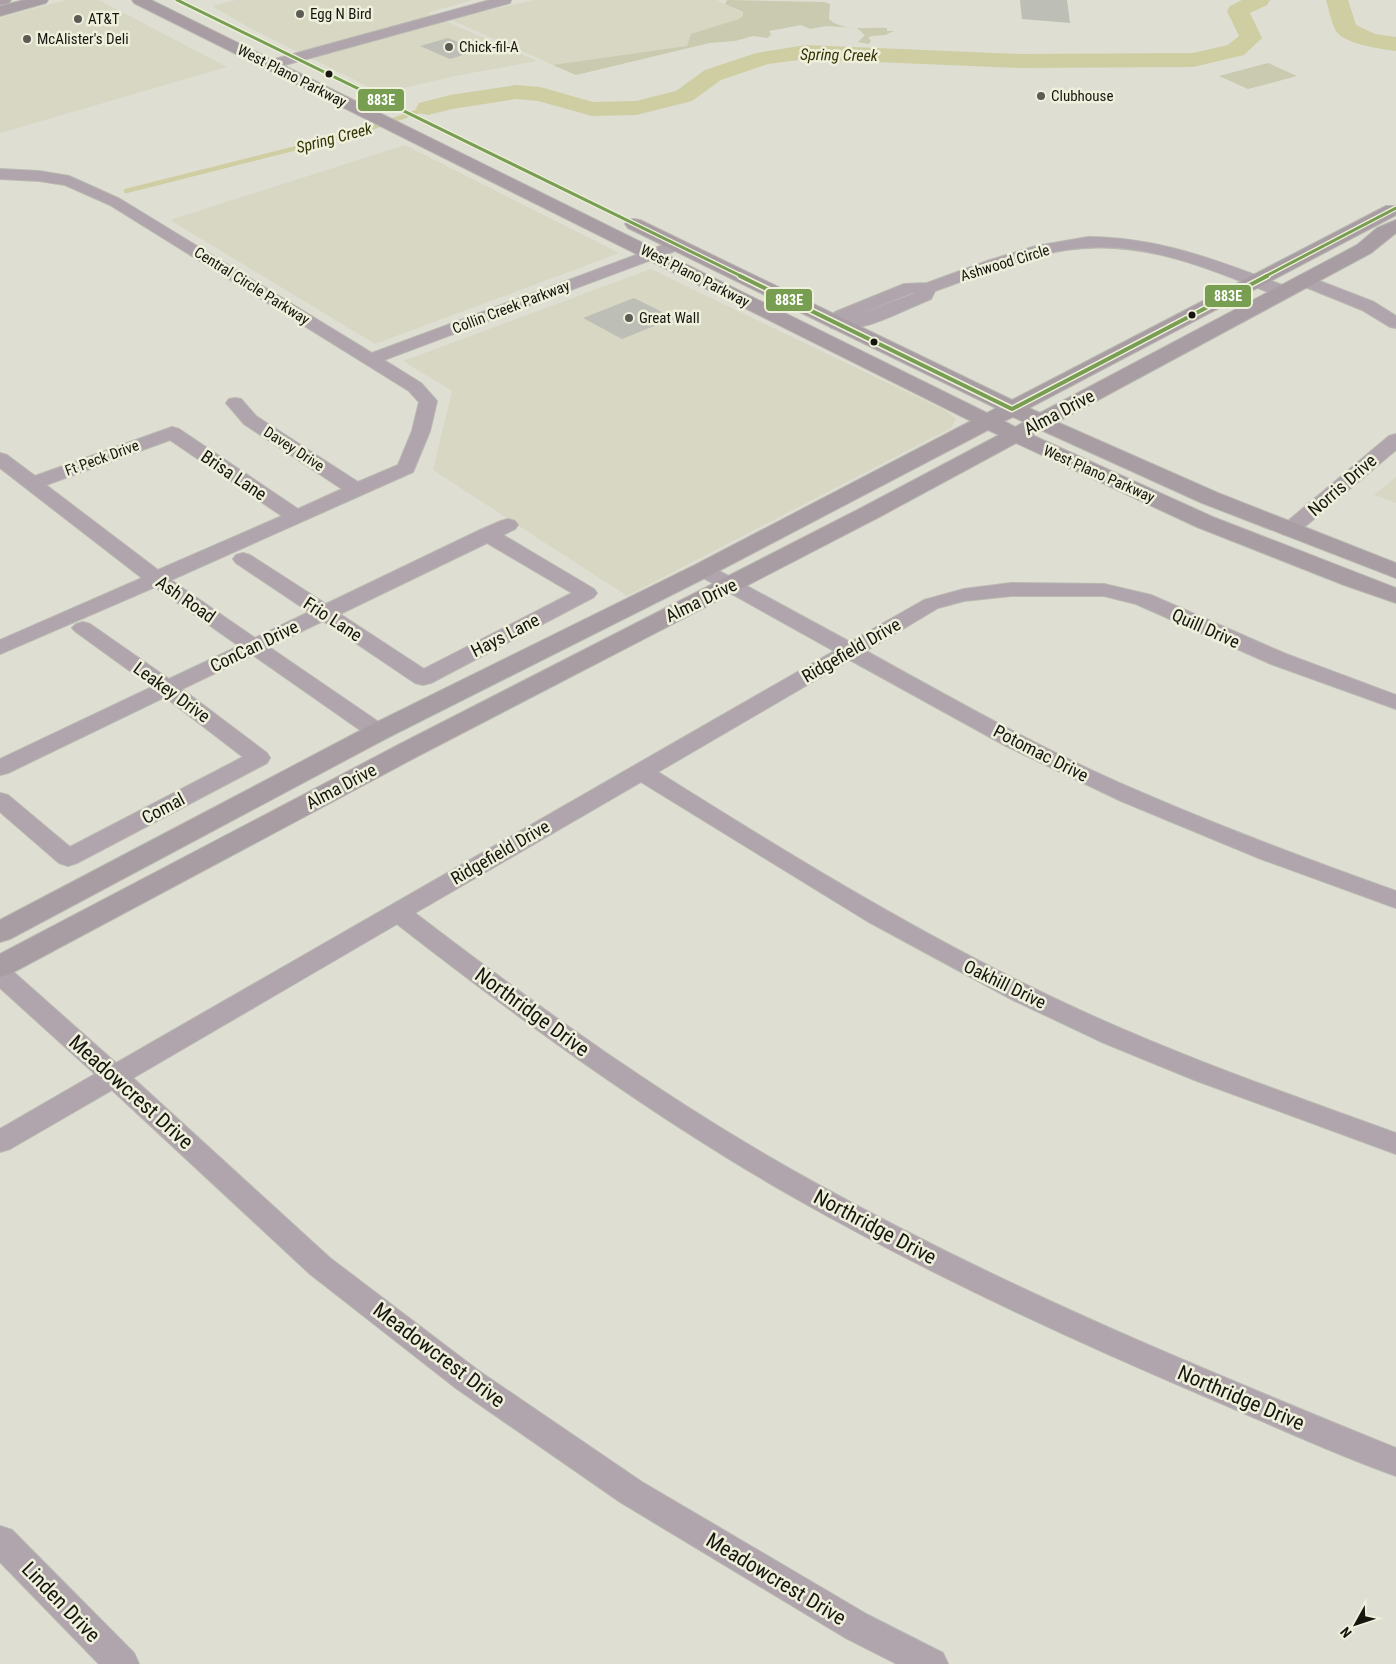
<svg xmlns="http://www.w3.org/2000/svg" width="1396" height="1664" font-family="'Roboto Condensed',sans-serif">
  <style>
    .built { fill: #d7d7c3 }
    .green { fill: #cacab0 }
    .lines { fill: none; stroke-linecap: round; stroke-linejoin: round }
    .stream { stroke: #cecea2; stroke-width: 4.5 }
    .river { fill: #cecea2; fill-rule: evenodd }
    .building { fill: #bdbeb5 }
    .minor-casing { stroke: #b9b9b1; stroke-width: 2 }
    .major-casing { stroke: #b9b9b1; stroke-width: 2 }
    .highway-casing { stroke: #b9b9b1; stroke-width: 2 }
    .minor { fill: #b0a5ad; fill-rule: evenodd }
    .major { fill: #a89da3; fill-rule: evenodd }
    .highway { fill: #ab9fa5; fill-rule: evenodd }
    .bus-1-far1-casing { stroke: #eff0dc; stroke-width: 5.5 }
    .bus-1-casing { stroke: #eff0dc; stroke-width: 7 }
    .bus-1-far1 { stroke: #789e51; stroke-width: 3 }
    .bus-1 { stroke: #789e51; stroke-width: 4 }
    .poi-dot { fill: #5c5c54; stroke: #eff0dc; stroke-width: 2 }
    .bus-dot { fill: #16160f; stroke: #eff0dc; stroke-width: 2 }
    .labels { text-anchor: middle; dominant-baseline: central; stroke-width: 5; stroke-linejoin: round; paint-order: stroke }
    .far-poi-label { font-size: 15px; fill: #16160f; stroke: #eff0dc; text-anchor: start }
    .far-street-label { font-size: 15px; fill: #16160f; stroke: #eff0dc }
    .far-water-label { font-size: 16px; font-style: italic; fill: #353405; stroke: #eff0dc }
    .street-label { font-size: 18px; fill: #16160f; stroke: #eff0dc }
    .near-street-label { font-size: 21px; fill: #16160f; stroke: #eff0dc }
    .line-badge { stroke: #eff0dc; stroke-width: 2 }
    .badge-label { font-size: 14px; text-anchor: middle; font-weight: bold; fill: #fff }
  </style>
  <rect width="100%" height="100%" fill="#deded3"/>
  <g class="built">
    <polygon points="66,0 99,0 227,67 0,133 0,18"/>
    <polygon points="236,0 472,0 427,13 537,61 460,75 381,93 248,27 212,6"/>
    <polygon points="535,0 717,0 772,28 576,75 449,19"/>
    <polygon points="405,145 619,253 375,344 170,220"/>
    <polygon points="651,269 946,411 956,419 951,428 627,596 433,470 452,391 403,361"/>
    <polygon points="1396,477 1396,503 1374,495"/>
  </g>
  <g class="green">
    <path d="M727,0L824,2L830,4L829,19C842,32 870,27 887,28V31H894L885,35L871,36L868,38L871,40L869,44L858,42L865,35L857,28L826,26L810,29L801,25L769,31L771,35L767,38L753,36L735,41L709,43L576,75L553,65L687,46L691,34L739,19L743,16V12L725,4Z"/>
    <polygon points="1268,63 1297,76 1248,89 1219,76"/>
  </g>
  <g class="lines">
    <polyline class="stream" points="126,191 356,133 428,108"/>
    <g class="river">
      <polygon points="1242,0 1270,0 1267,5 1250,13 1262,38 1244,55 1193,67 1020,68 806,59 768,64 721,80 692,101 636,115 592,116 538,101 516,99 452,109 428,115 419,113 416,108 419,103 450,95 516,85 540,87 593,102 636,101 676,91 705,70 756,53 806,45 1020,54 1193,53 1228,45 1239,36 1227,11 1230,6"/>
      <path d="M1326,0H1348L1356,25L1375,34L1396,37V51C1381,49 1344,44 1336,31C1331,22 1329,10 1326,0Z"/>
    </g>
  </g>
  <g class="building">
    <polygon points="1020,0 1067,0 1070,23 1022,19"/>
    <polygon points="448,38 477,50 474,50 476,51 450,59 420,46"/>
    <polygon points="634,298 674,318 622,339 583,318"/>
  </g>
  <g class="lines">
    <defs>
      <g id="minor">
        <polygon points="490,0 511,0 510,3 274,68 264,68 262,65 264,62"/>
        <path d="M0,169L39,171L69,176L120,199L372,353L671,242H683L685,245L683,248L384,360L421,383L437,401L430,431L413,472L171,580L255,638L309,612L236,563L233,559L236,555L243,553L250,555L326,604L480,530L501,521L508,519L515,521L518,525L515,529L503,535L594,589L597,593L594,597L431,683L423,685L415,683L323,621L269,647L386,727L389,732L386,737L378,739L370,737L253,655L182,689L267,753L270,758L267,763L77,863L68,866L59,863L0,812V793L8,795L70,847L243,757L165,697L8,773L0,775V759L152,687L76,632L72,628L76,624L83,622L90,624L169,679L239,646L155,587L0,654V640L142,578L0,468V453L7,455L35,476L172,427L179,429L298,509L342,489L244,424L226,403L229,399L235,398L241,399L256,416L358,482L398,465L412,431L419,402L409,391L110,205L65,185L39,181L0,179ZM170,440L282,516L158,570L46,485ZM487,543L572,593L424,669L340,614Z"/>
        <path d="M1088,237C1160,237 1224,263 1290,288L1292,292L1290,296H1278C1210,269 1141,238 1066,250C1021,257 978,276 935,291L931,299C903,310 861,335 831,328L828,324L835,312L904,284L927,283L990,260L1036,246ZM912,293H915L850,318Z"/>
        <polygon points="1304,275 1374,302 1396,316 1396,328 1390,327 1362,310 1298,284 1296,280 1298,276"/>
        <polygon points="1396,434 1396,450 1296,534 1289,536 1282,534 1279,530 1282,526 1389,436"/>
        <path d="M703,564L710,566L850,642L924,600L964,589L1011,583L1104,584L1151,595L1286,654L1396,695V709L1271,664L1136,604L1104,596H1011L964,601L938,608L866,651C955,700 1044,751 1138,791C1223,828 1309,860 1396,891V908L1261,859L1121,801L1006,746L850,660L658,772C779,848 902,924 1031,987C1148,1045 1273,1089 1396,1133V1154L1197,1081L1104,1043L1013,1000L867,921L641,782L415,913C543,1011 675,1106 817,1184C1003,1287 1199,1368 1396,1448V1476C1331,1453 1268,1423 1204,1396C1065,1337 927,1273 795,1198C655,1118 524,1023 397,924L133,1078L330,1258L479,1371L642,1482L868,1615L943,1653L948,1664H897L844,1637L620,1502L457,1389L310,1274L112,1090L10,1149L0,1152V1129L95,1074L0,988V965L9,968L116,1063L834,651L696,574L693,570L696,566Z"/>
        <polygon points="0,1526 12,1530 134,1653 139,1664 99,1664 0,1562"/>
      </g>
      <g id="major">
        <polygon points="24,0 48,0 46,3 0,16 0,6"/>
        <path d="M132,0H151L987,413L996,408L628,228L625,224L628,220L634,219L640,220L1012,400L1386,206H1396V215L1029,408L1040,413L1357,245L1377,228L1396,220V233L1371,253L1057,422L1218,493L1396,563V578L1202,503L1041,430L1032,435L1213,517L1396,588V603L1344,585L1197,527L1016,443L881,516L418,756L10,974L0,977V954L400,744L865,506L999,435L988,430L711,575L387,738L10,939L0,942V920L369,726L695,565L971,421L134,3ZM1013,417L1024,422L1015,427L1004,421Z"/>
      </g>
      <polygon id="highway" points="0,0 11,0 9,3 0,5"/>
    </defs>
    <use href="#minor" class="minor-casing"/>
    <use href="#major" class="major-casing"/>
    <use href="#highway" class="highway-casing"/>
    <use href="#minor" class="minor"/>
    <use href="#major" class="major"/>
    <use href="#highway" class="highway"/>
    <defs>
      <g id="bus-1-far1">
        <polyline points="177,0 743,277"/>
        <polyline points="1264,277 1396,208"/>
      </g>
      <polyline id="bus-1" points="740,276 1012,409 1267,276"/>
    </defs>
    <use href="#bus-1-far1" class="bus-1-far1-casing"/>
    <use href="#bus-1" class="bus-1-casing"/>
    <use href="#bus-1-far1" class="bus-1-far1"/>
    <use href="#bus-1" class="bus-1"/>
  </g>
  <g class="poi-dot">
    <circle cx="300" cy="14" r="5"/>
    <circle cx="78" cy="19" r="5"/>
    <circle cx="27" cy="39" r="5"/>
    <circle cx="449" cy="47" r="5"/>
    <circle cx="1041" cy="96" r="5"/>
    <circle cx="629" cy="318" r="5"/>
  </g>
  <g class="bus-dot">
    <circle cx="329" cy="74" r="4.5"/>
    <circle cx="1192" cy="315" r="4.5"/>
    <circle cx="874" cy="342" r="4.5"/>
  </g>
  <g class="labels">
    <g class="far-poi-label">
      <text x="310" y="14">Egg N Bird</text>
      <text x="88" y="19">AT&amp;T</text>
      <text x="37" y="39">McAlister's Deli</text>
      <text x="459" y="47">Chick-fil-A</text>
      <text x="1051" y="96">Clubhouse</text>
      <text x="639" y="318">Great Wall</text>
    </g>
    <g class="far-street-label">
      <text transform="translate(292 76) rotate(27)">West Plano Parkway</text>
      <text transform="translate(1005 263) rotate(-17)">Ashwood Circle</text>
      <text transform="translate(695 276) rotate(27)">West Plano Parkway</text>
      <text transform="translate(252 286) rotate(32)">Central Circle Parkway</text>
      <text transform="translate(511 307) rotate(-21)">Collin Creek Parkway</text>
      <text transform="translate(294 449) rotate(33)">Davey Drive</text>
      <text transform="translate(102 458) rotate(-20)">Ft Peck Drive</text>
      <text transform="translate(1099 474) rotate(24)">West Plano Parkway</text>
    </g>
    <g class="far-water-label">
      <text transform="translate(839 55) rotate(1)">Spring Creek</text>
      <text transform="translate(334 138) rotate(-15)">Spring Creek</text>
    </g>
    <g class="street-label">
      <text transform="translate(1059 412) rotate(-28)">Alma Drive</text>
      <text transform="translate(234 475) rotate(34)">Brisa Lane</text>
      <text transform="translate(1342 485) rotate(-41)">Norris Drive</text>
      <text transform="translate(186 599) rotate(35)">Ash Road</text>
      <text transform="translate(701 600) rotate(-26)">Alma Drive</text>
      <text transform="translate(333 619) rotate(33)">Frio Lane</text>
      <text transform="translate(1206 628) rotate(24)">Quill Drive</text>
      <text transform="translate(505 635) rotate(-27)">Hays Lane</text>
      <text transform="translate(254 646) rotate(-26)">ConCan Drive</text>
      <text transform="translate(851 650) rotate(-30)">Ridgefield Drive</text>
      <text transform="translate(172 692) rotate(36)">Leakey Drive</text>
      <text transform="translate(1041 753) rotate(27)">Potomac Drive</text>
      <text transform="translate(341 786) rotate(-28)">Alma Drive</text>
      <text transform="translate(163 808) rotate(-28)">Comal</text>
      <text transform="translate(500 852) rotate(-30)">Ridgefield Drive</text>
      <text transform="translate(1005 984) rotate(26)">Oakhill Drive</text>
    </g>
    <g class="near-street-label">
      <text transform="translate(532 1012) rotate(36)">Northridge Drive</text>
      <text transform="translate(131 1092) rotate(42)">Meadowcrest Drive</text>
      <text transform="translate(875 1227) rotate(28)">Northridge Drive</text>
      <text transform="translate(439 1355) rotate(37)">Meadowcrest Drive</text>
      <text transform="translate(1241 1398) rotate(23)">Northridge Drive</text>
      <text transform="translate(776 1579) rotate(31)">Meadowcrest Drive</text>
      <text transform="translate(61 1602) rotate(46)">Linden Drive</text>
    </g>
  </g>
  <g class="line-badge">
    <rect x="357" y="88" width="48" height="24" rx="5" fill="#789e51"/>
    <rect x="1204" y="284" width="48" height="24" rx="5" fill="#789e51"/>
    <rect x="765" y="288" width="48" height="24" rx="5" fill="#789e51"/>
  </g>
  <g class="badge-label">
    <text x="381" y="105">883E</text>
    <text x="1228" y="301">883E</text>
    <text x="789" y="305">883E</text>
  </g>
  <g transform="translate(1356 1624) rotate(230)" stroke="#eff0dc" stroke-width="4" paint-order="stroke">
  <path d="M0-4L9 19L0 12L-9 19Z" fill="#16160f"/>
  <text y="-8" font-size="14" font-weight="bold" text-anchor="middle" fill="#16160f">N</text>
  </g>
</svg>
